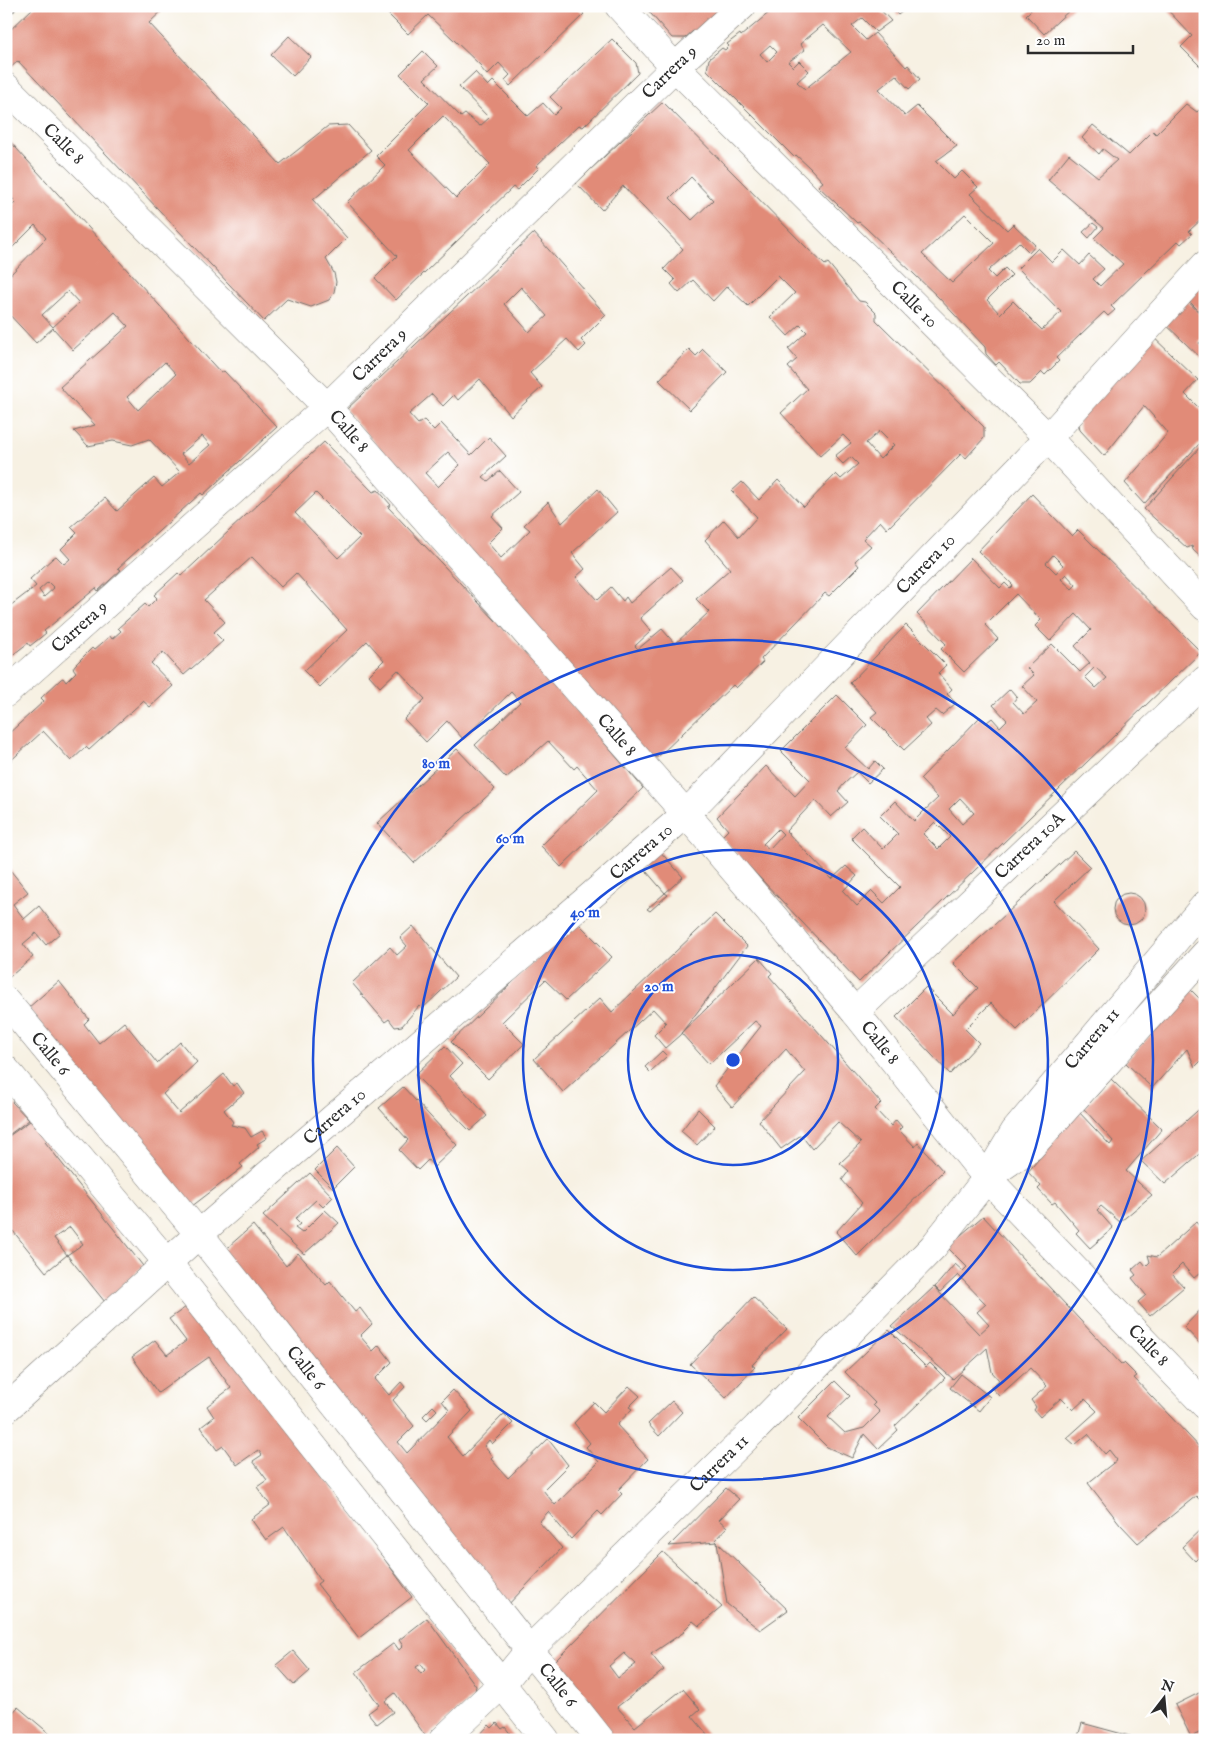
<svg xmlns="http://www.w3.org/2000/svg" width="1211" height="1746" font-family="'IM FELL English',serif">
  <style>
    .building { fill: #e18b78; fill-rule: evenodd }
    .lines { fill: none; stroke-linecap: round; stroke-linejoin: round }
    .minor-casing { stroke: #72706b; stroke-width: 29 }
    .tertiary-casing { stroke: #72706b; stroke-width: 29 }
    .path { stroke: #72706b; stroke-width: 3; stroke-dasharray: 4 4; stroke-linecap: butt }
    .minor { stroke: #fff; stroke-width: 28 }
    .tertiary { stroke: #fff; stroke-width: 28 }
    .ring { fill: none; stroke: #1d4ed8; stroke-width: 2.5 }
    .labels { text-anchor: middle; dominant-baseline: central; stroke-width: 4; stroke-linejoin: round; paint-order: stroke }
    .street-label { font-size: 18px; fill: #2b2b2b; stroke: #fff }
    .centre { fill: #1d4ed8; stroke: #fff; stroke-width: 2.5 }
    .ring-label { font-size: 15px; text-anchor: middle; font-weight: bold; fill: #1d4ed8; stroke: #fff; stroke-width: 4; stroke-linejoin: round; paint-order: stroke }
  </style>
  <rect width="100%" height="100%" fill="#fff"/>
  <filter id="ink" filterUnits="userSpaceOnUse"><feTurbulence type="fractalNoise" baseFrequency=".02" numOctaves="2"/><feDisplacementMap in="SourceGraphic" scale="10" xChannelSelector="R" yChannelSelector="G"/><feConvolveMatrix kernelMatrix="1 2 1 2 8 2 1 2 1" color-interpolation-filters="sRGB"/></filter>
  <filter id="wash" filterUnits="userSpaceOnUse"><feTurbulence type="fractalNoise" baseFrequency=".0096" numOctaves="4" result="noise"/><feDisplacementMap in="SourceGraphic" scale="20" xChannelSelector="R" yChannelSelector="G"/><feGaussianBlur stdDeviation="1.12" result="paint"/><feColorMatrix in="noise" values="0 0 0 0 0 0 0 0 0 0 0 0 0 0 0 0 0 1.4 0 .05"/><feComposite in="paint" operator="in"/></filter>
  <g filter="url(#wash)">
    <rect width="100%" height="100%" fill="#f7f1e3"/>
    <g id="blocks">
      <g class="building">
        <polygon points="35,6 167,6 149,23 280,164 328,126 348,125 371,150 313,200 347,238 326,259 334,273 336,282 334,292 329,300 311,307 287,299 264,321 18,61 8,70 6,67 6,34"/>
        <polygon points="380,6 576,6 584,14 510,86 505,80 510,75 499,63 487,75 480,67 481,66 428,15 408,34"/>
        <polygon points="644,6 727,6 696,34 693,31 685,38 672,38"/>
        <path d="M777,6H877L891,21L876,32L862,18L852,26L866,40L875,33L906,67L908,65L920,79L909,89L896,75L879,89L905,116L917,106L957,146L936,161L954,179L962,171L978,187L970,194L1007,230L1013,224L1035,245L1029,252L1019,242L988,271L995,278L1005,268L1012,275L987,300L1000,314L1013,301L1042,330L1061,312L1018,268L1038,248L1052,262L1064,250L1080,265L1089,255L1104,269L1093,279L1100,286L1123,264L1094,238L1104,228L1048,180L1069,154L1098,177L1117,160L1103,149L1099,154L1082,138L1093,125L1129,155L1153,131L1156,134L1186,104L1197,112L1205,105V216L1189,231L1192,234L1181,244L1178,241L1111,306L1115,310L1108,316L1104,312L1056,358L1059,361L1045,375L1042,372L1030,384H1020L999,362L996,365L986,354L985,347L938,297L866,228L859,222L857,223L818,186L823,182L810,168L796,155L794,157L707,70L709,59L722,48L725,50L729,46L727,44L740,34L741,36ZM823,25L851,52L805,89L797,82L809,71L799,61L793,67L788,62L805,50L800,44ZM770,45L777,52L767,62L760,54ZM965,214L994,243L952,283L922,254Z"/>
        <polygon points="889,6 909,6 898,15"/>
        <polygon points="1035,6 1074,6 1044,34 1026,15"/>
        <polygon points="1164,6 1205,6 1205,71 1181,47 1192,36"/>
        <polygon points="289,36 311,57 293,76 271,55"/>
        <path d="M612,39L636,63L638,73L583,127L579,125L536,166L539,168L517,190L513,187L396,300L375,278L397,256L347,202L385,165L376,156L429,103L400,74L423,51L438,66L424,79L461,117L465,114L480,126L489,118L459,87L475,72L488,86L493,81L528,116L543,103L554,115L561,108L550,97ZM443,116L490,164L456,198L409,150Z"/>
        <path d="M663,102L807,248L825,265L828,263L859,301L865,302L876,313V320L984,427V438L966,458L961,454L887,529L880,521L863,539L871,546L855,561L859,566L829,596L825,593L761,659L763,662L736,688L733,685L658,757L645,756L346,410L534,233L606,315L581,340L586,345L579,352L567,339L530,373L542,387L511,416L480,379L458,400L454,395L443,406L432,394L409,414L418,424L424,420L434,430L441,423L471,455L489,437L506,456L483,477L488,481L500,471L519,492L492,516L503,528L488,543L501,558L530,530L524,525L548,502L562,523L598,489L617,512L572,553L585,569L576,577L597,600L611,587L623,601L626,597L630,603L671,567L683,580L640,618L651,631L635,646L638,649L662,629L675,644L709,612L696,599L730,569L705,540L724,520L739,537L757,517L732,491L742,482L759,500L778,480L804,507L836,474L841,479L858,464L851,457L843,464L835,456L851,443L843,435L820,456L781,413L807,389L788,367L797,359L788,349L807,332L800,325L788,336L770,317L795,293L778,276L748,306L727,286L713,301L693,280L679,293L671,284L675,280L664,269L683,249L623,186L602,210L576,183ZM691,177L713,200L692,220L670,198ZM521,287L547,316L529,332L504,304ZM880,431L894,445L880,459L866,443ZM448,452L460,465L438,487L425,473Z"/>
        <path d="M6,137L221,373L224,371L277,427L203,495L201,493L118,568L121,570L98,591L96,588L44,631L46,633L30,646L28,643L6,660V609L36,586L30,579L53,558L56,556L64,564L70,559L61,549L77,533L71,527L105,498L117,511L154,478L162,487L180,472L149,439L132,445L113,441L88,446L74,431L95,425L60,387L128,326L115,312L73,350L53,328L36,343L6,311V274L8,277L46,238L35,225L6,254V211L16,202L6,192ZM68,291L79,303L53,327L42,315ZM165,362L176,374L138,410L127,397ZM202,436L210,445L189,463L181,454ZM48,582L54,588L44,597L39,590Z"/>
        <polygon points="1093,223 1098,227 1089,238 1083,232"/>
        <polygon points="1205,281 1205,317 1188,300"/>
        <polygon points="1183,297 1205,318 1205,337 1199,343 1205,349 1205,362 1161,320"/>
        <polygon points="1148,332 1198,380 1185,394 1205,414 1205,468 1203,470 1205,472 1205,561 1193,550 1192,546 1187,548 1144,509 1202,445 1200,443 1144,504 1125,483 1168,433 1164,428 1144,406 1104,456 1080,430 1078,419"/>
        <polygon points="689,349 696,356 703,349 727,372 690,410 659,380"/>
        <path d="M324,442L373,492L378,490L391,505L388,507L496,621L497,618L502,623L500,625L547,676L643,788L561,867L541,846L598,790L577,766L574,769L548,741L506,778L475,745L520,702L511,692L463,739L447,721L426,742L404,719L425,699L398,670L380,687L369,675L384,660L367,641L320,687L304,671L347,630L296,573L281,587L252,557L204,600L225,622L214,632L223,641L184,675L163,652L151,663L173,686L150,707L143,701L89,750L86,747L71,761L43,731L6,765V736L44,701L41,698L61,679L63,678L66,682L76,672L73,668L75,665L92,648L94,650L110,636L112,639L121,631L118,628L145,604L148,607L157,598L154,595L178,573L181,576ZM316,493L360,537L338,558L295,513Z"/>
        <path d="M1032,494L1072,536L1078,530L1201,652L859,982L721,837L728,830L717,817L766,766L795,796L810,780L781,751L837,695L867,725L845,748L868,769L875,761L883,769L868,783L857,772L844,784L838,791L848,802L831,817L815,800L786,831L832,879L846,866L857,876L843,891L857,906L872,891L884,903L900,887L851,838L862,827L883,849L898,834L880,816L895,801L914,821L924,811L938,798L920,779L980,717L986,723L992,718L1000,727L1007,720L993,705L1010,689L1017,697L1013,702L1024,714L1037,702L1022,686L1034,675L1027,668L1052,644L1080,672L1090,663L1075,646L1091,630L1076,614L1050,641L1035,626L1041,620L1016,594L985,625L998,639L964,672L941,649L946,644L917,614L971,558L1000,588L1005,583L1010,588L1013,585L978,551ZM1053,555L1063,565L1056,573L1046,563ZM1066,574L1076,585L1072,589L1061,579ZM1095,667L1107,678L1096,688L1085,677ZM960,798L974,813L962,824L949,809ZM935,822L950,837L938,849L923,834ZM778,829L783,834L769,849L763,844Z"/>
        <polygon points="906,625 946,665 938,673 952,689 947,694 956,703 942,715 936,710 926,719 931,725 904,750 871,717 877,712 850,683"/>
        <polygon points="457,749 495,789 414,863 377,823"/>
        <polygon points="657,848 683,877 665,893 668,895 650,911 647,909 665,893 640,864"/>
        <polygon points="1074,851 1090,867 1054,901 1099,949 1017,1030 991,1003 965,1029 979,1043 950,1074 896,1017 926,987 953,1014 978,988 953,963"/>
        <polygon points="6,865 28,892 13,904 24,919 39,906 60,933 46,945 36,933 23,944 33,957 6,980"/>
        <circle cx="1129" cy="909" r="16"/>
        <polygon points="715,914 747,946 680,1035 665,1048 654,1035 666,1023 653,1009 563,1092 534,1059 600,998 612,1012"/>
        <polygon points="576,921 612,957 566,1000 545,980 502,1022 524,1044 488,1079 451,1042"/>
        <polygon points="413,926 456,977 422,1009 419,1006 402,1026 395,1027 389,1019 385,1022 352,983 390,947 397,955 407,946 400,938"/>
        <polygon points="759,958 772,973 769,976 881,1103 875,1109 891,1126 896,1120 902,1127 899,1130 915,1147 918,1143 943,1171 857,1256 836,1232 862,1203 842,1180 849,1171 840,1163 861,1143 838,1122 812,1149 801,1135 781,1149 759,1121 805,1072 786,1049 732,1107 714,1086 761,1026 755,1021 709,1064 681,1033"/>
        <polygon points="59,981 89,1019 84,1024 99,1043 124,1022 157,1063 180,1042 197,1062 163,1094 179,1113 224,1074 233,1086 237,1083 244,1093 224,1110 233,1122 231,1125 245,1128 251,1137 262,1131 267,1138 257,1144 259,1147 240,1164 243,1167 187,1210 28,1008"/>
        <polygon points="1189,988 1205,1004 1205,1057 1195,1067 1187,1049 1152,1088 1125,1062 1163,1022 1160,1019"/>
        <polygon points="445,1046 462,1064 450,1076 487,1116 470,1131 415,1075"/>
        <polygon points="662,1051 667,1056 650,1072 645,1067"/>
        <polygon points="1111,1079 1162,1129 1126,1171 1152,1195 1120,1222 1101,1206 1097,1210 1113,1228 1090,1248 1076,1233 1079,1230 1055,1202 1052,1204 1038,1189 1041,1186 1028,1172 1078,1111 1110,1145 1113,1141 1084,1109"/>
        <polygon points="403,1087 457,1145 434,1167 428,1160 418,1170 399,1150 408,1140 379,1108"/>
        <polygon points="6,1089 14,1099 12,1102 29,1120 6,1137"/>
        <polygon points="1205,1104 1205,1149 1165,1184 1141,1161"/>
        <polygon points="698,1109 715,1126 697,1145 681,1131"/>
        <path d="M30,1121L47,1140L45,1142L143,1266L105,1302L67,1255L46,1272L13,1231L6,1236V1138ZM70,1227L83,1244L67,1255L54,1238Z"/>
        <polygon points="337,1148 354,1167 333,1188 315,1170"/>
        <polygon points="310,1173 333,1197 323,1207 316,1200 295,1219 300,1224 295,1228 302,1233 325,1210 339,1223 304,1254 263,1216"/>
        <polygon points="983,1216 1121,1364 1124,1363 1137,1376 1134,1378 1205,1453 1205,1505 1196,1496 1138,1543 1120,1524 1088,1483 1117,1460 1109,1450 1105,1454 1088,1434 1075,1445 1067,1438 1097,1411 1085,1399 1073,1410 1061,1398 1040,1417 1034,1410 1036,1407 1031,1400 1047,1386 1030,1368 999,1396 991,1387 999,1380 992,1372 987,1348 953,1379 892,1326 934,1287 979,1334 989,1325 977,1312 986,1304 958,1275 940,1292 935,1287 955,1264 963,1271 967,1267 947,1247"/>
        <polygon points="1196,1222 1205,1233 1205,1269 1194,1278 1182,1264 1172,1274 1184,1287 1150,1316 1138,1302 1146,1295 1132,1278 1136,1275 1132,1270 1142,1261 1146,1266 1150,1262 1148,1255 1157,1257"/>
        <polygon points="253,1225 286,1266 298,1253 326,1285 330,1281 355,1312 360,1308 372,1324 360,1336 373,1351 379,1345 392,1362 375,1379 389,1395 401,1382 405,1387 393,1400 414,1426 398,1442 407,1453 449,1410 442,1401 453,1390 472,1411 447,1437 463,1456 504,1414 513,1423 492,1444 489,1440 484,1446 493,1457 491,1459 508,1478 548,1439 568,1465 543,1490 555,1505 599,1462 586,1447 590,1443 574,1423 594,1402 604,1412 629,1386 640,1396 629,1407 632,1409 617,1425 648,1459 618,1490 622,1494 602,1515 598,1511 571,1539 548,1512 539,1522 562,1548 505,1608 220,1254"/>
        <polygon points="753,1297 787,1329 752,1365 755,1367 726,1398 690,1364"/>
        <polygon points="196,1300 412,1597 359,1638 317,1584 321,1581 284,1527 266,1540 251,1519 270,1505 257,1487 267,1480 253,1461 262,1455 258,1450 237,1465 223,1446 217,1450 201,1427 214,1417 207,1406 231,1388 209,1357 158,1393 132,1357 155,1340 167,1355 186,1341 169,1319"/>
        <polygon points="1205,1305 1205,1349 1184,1327"/>
        <polygon points="889,1330 926,1367 930,1363 945,1378 895,1426 898,1430 878,1449 864,1434 852,1458 827,1447 798,1418 835,1381 850,1396 828,1417 845,1433 864,1428 880,1412 873,1405 875,1403 845,1372"/>
        <polygon points="961,1374 990,1397 979,1411 950,1388"/>
        <polygon points="672,1401 682,1412 659,1436 648,1424"/>
        <polygon points="433,1406 437,1410 427,1420 423,1416"/>
        <polygon points="726,1488 739,1499 719,1520 727,1527 715,1540 717,1542 669,1546"/>
        <polygon points="1203,1527 1205,1551 1195,1561 1182,1547"/>
        <polygon points="717,1542 788,1610 760,1630 727,1604"/>
        <path d="M663,1552L722,1607L699,1626L693,1621L683,1631L684,1632L651,1654L664,1670L617,1707L635,1727L683,1689L700,1709L692,1716L712,1740H616L556,1670V1660ZM624,1653L636,1664L618,1678L609,1666Z"/>
        <path d="M427,1618L476,1686L474,1696L427,1738L395,1693L385,1701L393,1712L377,1724L368,1713L379,1705L356,1672L394,1643L399,1650L403,1646L399,1640ZM421,1664L425,1670L421,1674L416,1667Z"/>
        <polygon points="293,1651 310,1671 294,1685 276,1665"/>
        <polygon points="1205,1690 1205,1730 1191,1737 1175,1705"/>
        <polygon points="18,1707 57,1740 6,1740 6,1720"/>
        <polygon points="497,1723 502,1729 505,1727 515,1740 475,1740 489,1725 492,1728"/>
        <polygon points="1082,1723 1141,1739 1141,1740 1077,1740"/>
      </g>
    </g>
  </g>
  <g filter="url(#ink)">
    <use href="#blocks" fill-opacity="0" stroke="#72706b" stroke-width="1"/>
    <g class="lines">
      <defs>
        <g id="minor">
          <path id="s1" d="M619,6L675,67L1048,438L1205,607"/>
          <path id="s2" d="M6,87L327,407L686,814L855,1012L987,1178L1205,1405"/>
          <path id="s3" d="M6,693L327,407L675,67L742,6"/>
          <path id="s4" d="M855,1012L1205,680"/>
          <polyline points="996,1171 1031,1147 1205,954"/>
          <path id="s5" d="M6,1409L199,1234L686,814L1048,438L1205,265"/>
          <path id="s6" d="M443,1740L501,1685L530,1649L757,1427L933,1247L987,1178L1015,1131L1205,905"/>
        </g>
        <g id="tertiary">
          <path id="s7" d="M6,1001L199,1234L601,1740"/>
          <polyline points="6,1070 167,1262 546,1740"/>
        </g>
      </defs>
      <use href="#minor" class="minor-casing"/>
      <use href="#tertiary" class="tertiary-casing"/>
      <polyline class="path" points="6,17 18,6"/>
      <use href="#minor" class="minor"/>
      <use href="#tertiary" class="tertiary"/>
    </g>
  </g>
  <g class="ring">
    <circle cx="733" cy="1060" r="105"/>
    <circle cx="733" cy="1060" r="210"/>
    <circle cx="733" cy="1060" r="315"/>
    <circle cx="733" cy="1060" r="420"/>
  </g>
  <g class="labels">
    <g class="street-label">
      <text stroke="none"><textPath href="#s3" startOffset="909">Carrera 9</textPath></text>
      <text stroke="none"><textPath href="#s2" startOffset="81">Calle 8</textPath></text>
      <text stroke="none"><textPath href="#s1" startOffset="420">Calle 10</textPath></text>
      <text stroke="none"><textPath href="#s3" startOffset="504">Carrera 9</textPath></text>
      <text stroke="none"><textPath href="#s2" startOffset="486">Calle 8</textPath></text>
      <text stroke="none"><textPath href="#s5" startOffset="1250">Carrera 10</textPath></text>
      <text stroke="none"><textPath href="#s3" startOffset="99">Carrera 9</textPath></text>
      <text stroke="none"><textPath href="#s2" startOffset="891">Calle 8</textPath></text>
      <text stroke="none"><textPath href="#s4" startOffset="241">Carrera 10A</textPath></text>
      <text stroke="none"><textPath href="#s5" startOffset="845">Carrera 10</textPath></text>
      <text stroke="none"><textPath href="#s6" startOffset="958">Carrera 11</textPath></text>
      <text stroke="none"><textPath href="#s2" startOffset="1296">Calle 8</textPath></text>
      <text stroke="none"><textPath href="#s7" startOffset="69">Calle 6</textPath></text>
      <text stroke="none"><textPath href="#s5" startOffset="440">Carrera 10</textPath></text>
      <text stroke="none"><textPath href="#s2" startOffset="1701">Calle 8</textPath></text>
      <text stroke="none"><textPath href="#s7" startOffset="474">Calle 6</textPath></text>
      <text stroke="none"><textPath href="#s6" startOffset="391">Carrera 11</textPath></text>
      <text stroke="none"><textPath href="#s7" startOffset="879">Calle 6</textPath></text>
    </g>
  </g>
  <circle cx="733" cy="1060" r="8" class="centre"/>
  <g class="ring-label">
    <text x="436" y="768">80 m</text>
    <text x="510" y="843">60 m</text>
    <text x="585" y="917">40 m</text>
    <text x="659" y="991">20 m</text>
  </g>
  <rect width="1211" height="1746" fill="none" stroke="#fff" stroke-width="25"/>
  <g transform="translate(1164 1698) rotate(16)" stroke="#ffffff" stroke-width="4" paint-order="stroke">
  <path d="M0-4L9 19L0 12L-9 19Z" fill="#2b2b2b"/>
  <text y="-8" font-size="14" font-weight="bold" text-anchor="middle" fill="#2b2b2b">N</text>
  </g>
  <path d="M1028 45v8h105v-8" fill="none" stroke="#2b2b2b" stroke-width="2.5"/>
  <text x="1036" y="45" font-size="15" fill="#2b2b2b" stroke="#ffffff" stroke-width="4" paint-order="stroke">20 m</text>
</svg>
